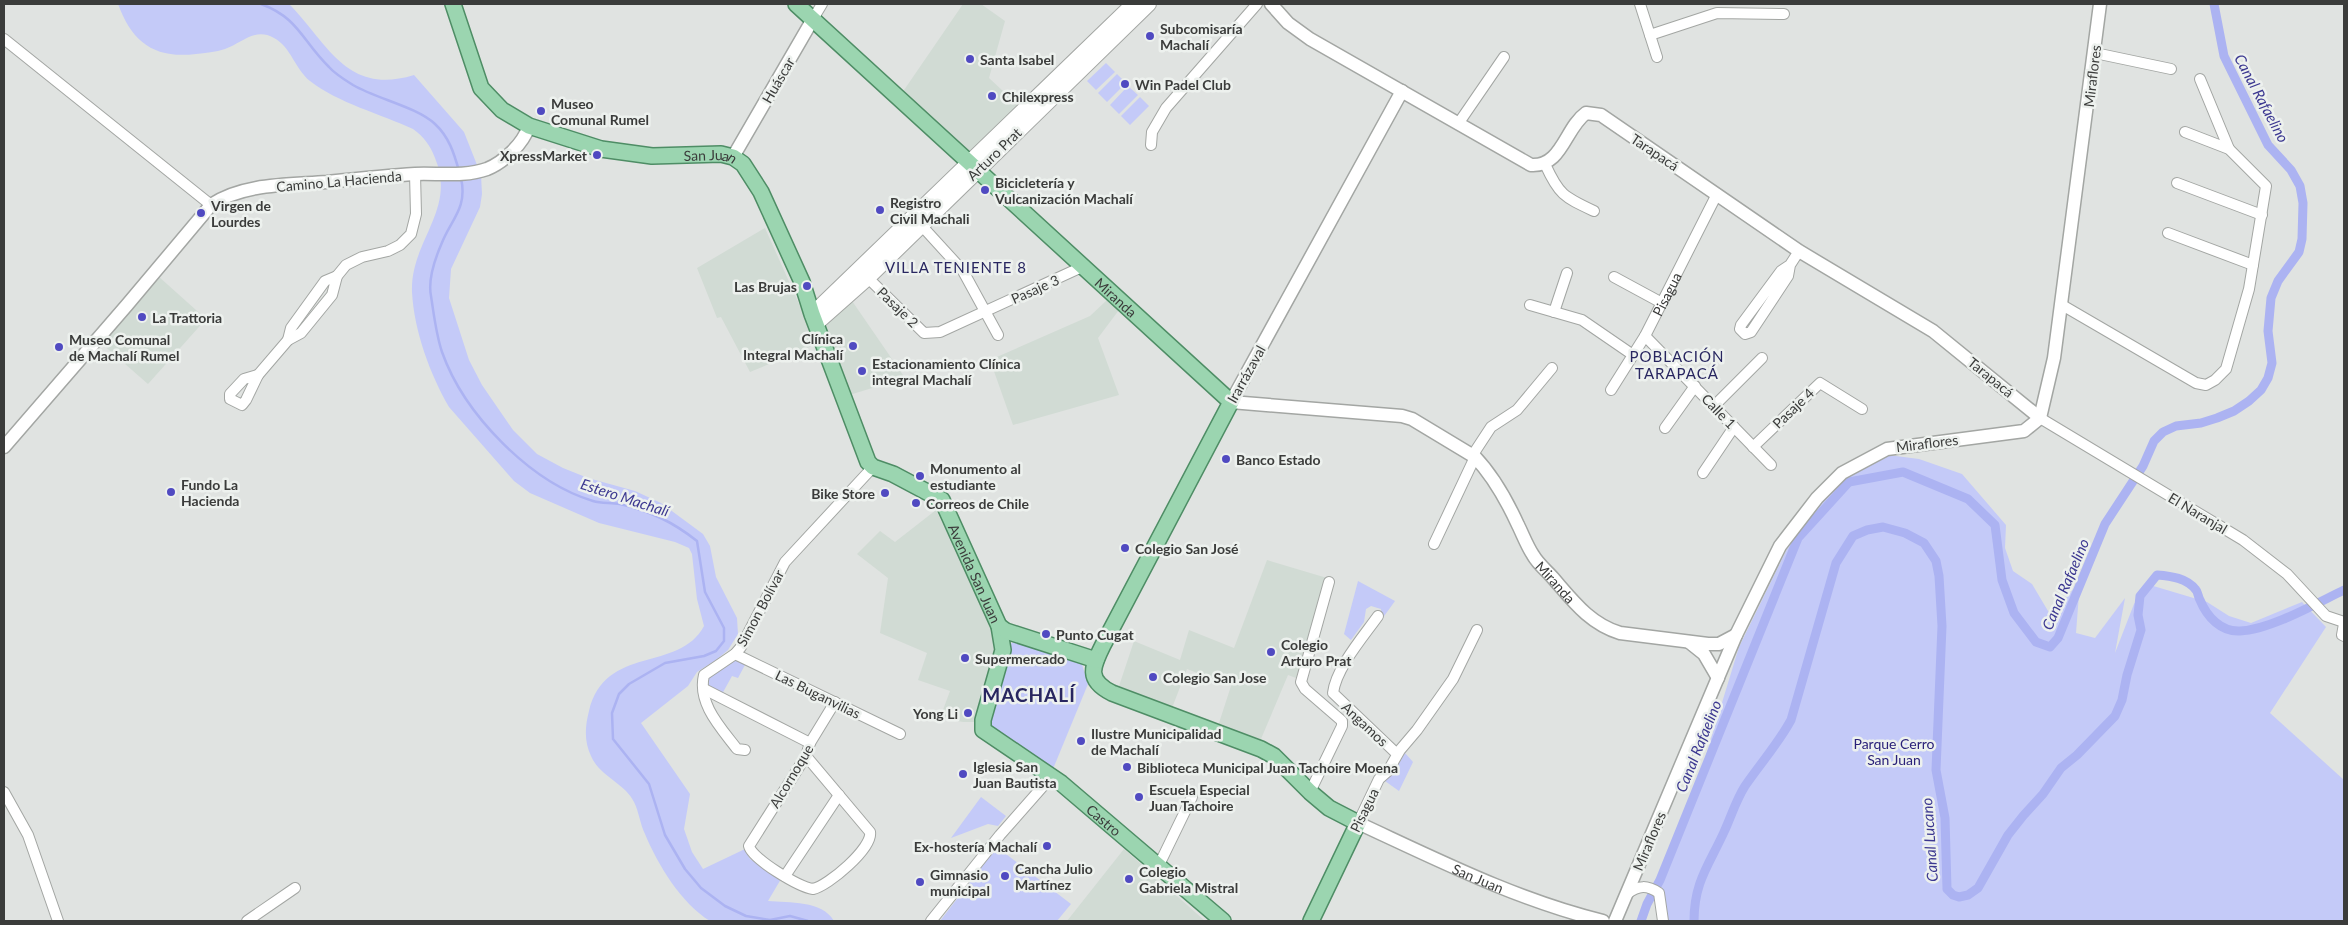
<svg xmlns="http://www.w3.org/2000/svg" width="2348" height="925" font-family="Lato,sans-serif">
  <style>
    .built { fill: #d1dbd4 }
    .green { fill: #c4caf8 }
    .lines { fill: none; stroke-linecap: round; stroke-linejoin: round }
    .stream { stroke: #acb3f2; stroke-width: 2.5 }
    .canal { stroke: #acb3f2; stroke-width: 9 }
    .minor-casing { stroke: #a3a6a3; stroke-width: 12 }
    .tertiary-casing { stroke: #a3a6a3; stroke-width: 15 }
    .secondary-casing { stroke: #a3a6a3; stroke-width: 16 }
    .primary-casing { stroke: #4e8d65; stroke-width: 18 }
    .minor { stroke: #fff; stroke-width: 10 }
    .tertiary { stroke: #fff; stroke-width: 12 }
    .secondary { stroke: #fff; stroke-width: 14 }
    .primary { stroke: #9bd5b0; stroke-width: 15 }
    .poi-dot { fill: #504ac1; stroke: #edf1ee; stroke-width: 2 }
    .labels { text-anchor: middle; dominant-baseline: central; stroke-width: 5; stroke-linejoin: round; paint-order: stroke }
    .poi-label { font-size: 14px; font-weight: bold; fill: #3b3c3b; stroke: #edf1ee; text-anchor: start }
    .street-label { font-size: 14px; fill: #3b3c3b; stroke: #edf1ee }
    .park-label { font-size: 14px; fill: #2a2179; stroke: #edf1ee }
    .water-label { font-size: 15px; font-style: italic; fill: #3c3891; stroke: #edf1ee }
    .neighbourhood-label { font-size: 15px; letter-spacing: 1px; fill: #282660; stroke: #edf1ee }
    .district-label { font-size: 19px; font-weight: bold; letter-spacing: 1px; fill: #282660; stroke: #edf1ee }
  </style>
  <rect width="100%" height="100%" fill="#e0e3e1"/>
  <g class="built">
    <polygon points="963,4 981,4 1005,21 989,78 1019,106 971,151 966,152 902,93"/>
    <polygon points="765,228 817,344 750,372 721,317 717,318 697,268"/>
    <polygon points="158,276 206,319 148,384 101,343"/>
    <polygon points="850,298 905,378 846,396 820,325"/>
    <polygon points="1107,300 1119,310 1098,338 1119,395 1013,425 990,360 1090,316"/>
    <polygon points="936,510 998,634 999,640 976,722 963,722 940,718 950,691 918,680 927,653 880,633 888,578 857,554 880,531 895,542"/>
    <polygon points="1267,560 1327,578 1296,678 1288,675 1261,739 1218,726 1231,686 1187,669 1172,708 1119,686 1134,641 1180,660 1189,630 1234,648"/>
    <polygon points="1124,849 1205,921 1067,921"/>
  </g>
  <g class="green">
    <path d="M118,4H289C328,43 346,96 414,75L464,132L481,175L482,194L480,207L451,269L449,298L469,360L482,385L513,430L537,454L563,468L588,478L635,491L661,503L703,534L710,546L716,577L737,618L738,634L728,650L716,660L697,672L688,686L641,723L690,794L684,829L692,852L703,869L745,849L750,859L781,879L768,901C789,903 822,900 834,921H710C681,903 658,865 645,834C640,824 639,812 634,802C625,783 600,777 591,756C584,742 585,726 589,711C605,644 679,673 704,626L697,599L692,554L689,548L675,542L599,523L530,493L514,481L449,407C430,374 414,331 412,292C410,241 457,210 435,158C430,145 424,137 413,129C381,114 338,103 310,81C295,69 291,47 274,38C255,27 242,43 225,49C216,52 205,53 196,54C154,59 132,42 118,4Z"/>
    <polygon points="1106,63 1115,72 1096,90 1087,81"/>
    <polygon points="1117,74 1126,83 1107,102 1098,93"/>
    <polygon points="1128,86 1138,95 1119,114 1110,105"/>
    <polygon points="1140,97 1149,106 1130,125 1121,116"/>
    <polygon points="1888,455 1919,459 1962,474 2006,525 2005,548 2013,571 2032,584 2051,616 2080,581 2076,633 2095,638 2125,598 2115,653 2134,604 2150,585 2207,602 2229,616 2251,623 2302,602 2326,627 2270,713 2344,780 2344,921 1667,921 1660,880 1691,804 1739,647 1787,549 1819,503 1846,476"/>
    <polygon points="1358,581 1395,601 1382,619 1381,609 1371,606 1366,609 1364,622 1351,640 1344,634"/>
    <polygon points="1016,641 1081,661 1088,684 1053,769 990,732 986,720 1008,645"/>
    <polygon points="736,659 746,663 738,678 732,676 722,694 708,686 709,676"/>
    <polygon points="1405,753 1413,762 1399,791 1385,781 1391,776"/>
    <polygon points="981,797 1006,816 998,826 988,824 951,838"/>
    <polygon points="997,847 1071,904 1057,921 940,921"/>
  </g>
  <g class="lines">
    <g class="stream">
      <path d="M261,4C299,18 302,41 329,67C335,74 345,80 353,85C377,99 417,107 435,124C449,137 454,153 459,171"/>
      <path d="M461,178C468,209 450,220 441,245C435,259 428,281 431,296C434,315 436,334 442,352C464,414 530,482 593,501C602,504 611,502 620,504C650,511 673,522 697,541L705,592L724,628V641L716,651L704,656L665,663L629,684L619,694L612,713L613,739L649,784L665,835L685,869L701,888L725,906L746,916L770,920L790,916L808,921"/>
    </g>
    <g class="canal">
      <polyline points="1641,921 1647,904 1660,880 1798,538 1849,482 1903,472 1968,499 1995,525 2002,580 2014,613 2036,642 2050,647 2058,638 2105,524 2143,466 2154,441 2163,432 2176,426 2201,423 2217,418 2234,411 2249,401 2261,390 2268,378 2272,363 2268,331 2271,298 2278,281 2299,252 2302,239 2303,203 2300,186 2291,170 2268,145 2224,56 2214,4"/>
      <path d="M1694,921C1694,882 1709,865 1724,832C1731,817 1736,800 1745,786C1760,764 1778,744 1791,720L1836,563L1853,536L1867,530L1883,527L1905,533L1924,543L1936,561L1939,576L1942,626L1936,770L1945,818L1947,889L1953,895L1959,897L1968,895L1978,888L2008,835L2023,816L2043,794L2061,768L2077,755L2115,716L2122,700L2127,675L2141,630L2138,615L2140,596L2157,575C2171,576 2187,578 2196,590C2198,592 2198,597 2200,600C2207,617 2221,632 2240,631C2270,630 2317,603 2344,590"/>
    </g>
    <defs>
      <g id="minor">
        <polyline points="1640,4 1657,57"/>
        <polyline points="813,19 822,4"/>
        <polyline points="1650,35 1717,13 1784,14"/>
        <polyline points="4,39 211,205"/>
        <polyline points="2095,53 2171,69"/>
        <polyline points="2200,79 2229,149"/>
        <polyline points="1458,124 1504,57"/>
        <polyline points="1151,145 1152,132 1166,108 1257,4"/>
        <path d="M1545,164C1559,195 1564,197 1594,211"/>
        <polyline points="2177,183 2262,215"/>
        <polyline points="921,225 963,271 998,335"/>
        <polyline points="2168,233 2253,265"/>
        <polyline points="1790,265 1781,271 1741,325 1740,329 1745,334 1751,332 1788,276 1790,265 1799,251"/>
        <polyline points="1614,277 1662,303"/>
        <polyline points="868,278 924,333 940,332 1084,266"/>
        <polyline points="1530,305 1582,320 1633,355"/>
        <polyline points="2062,305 2196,383 2206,385 2215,380 2226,369 2249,289 2266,186 2229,149 2185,132"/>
        <polyline points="1554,312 1567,273"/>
        <polyline points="1645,336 1771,465"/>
        <polyline points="288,340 291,328 325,281 337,276"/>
        <polyline points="258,375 288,340 301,333 332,295 337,276 346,265 362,257 388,251 400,245 411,234 416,214 415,174"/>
        <polygon points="258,375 246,400 242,405 230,399 230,394 244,379"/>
        <path id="s1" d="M1611,390L1645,336L1717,194"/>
        <polyline points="1714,406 1762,358"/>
        <polyline points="2040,418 2243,540 2287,574 2326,616 2344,622"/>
        <polyline points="1665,428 1695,386"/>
        <polyline points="1753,447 1820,383 1862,409"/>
        <polyline points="1472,456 1491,427 1517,410 1552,368"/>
        <polyline points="1703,473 1734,427"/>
        <polyline points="1434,544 1475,457"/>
        <path d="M1378,616C1363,637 1336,668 1333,693L1397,754"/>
        <polyline points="2344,624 2342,635 2344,636"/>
        <polyline points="735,654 900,734"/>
        <polyline points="704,689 810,743"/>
        <path d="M745,750L737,749C722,729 697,704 704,675L735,654L741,647L785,562L873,467"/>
        <path d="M806,756L870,832C873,848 828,886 813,889C799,887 752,859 749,846L806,756L810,743L835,702"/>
        <polyline points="4,792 28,835 58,921"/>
        <polyline points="1310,792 1342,726 1342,721 1305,689 1301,682 1329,582"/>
        <polyline points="1358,823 1379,779 1388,771 1400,750 1417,730 1453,679 1477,630"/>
        <polyline points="1159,865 1192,797"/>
        <polyline points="785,876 839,795"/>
        <path d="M1627,894C1639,885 1647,885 1659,893L1663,921"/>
        <polyline points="247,921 295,888"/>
        <polyline points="931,921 1000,835 1052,776"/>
      </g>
      <g id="tertiary">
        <path d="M1271,4L1288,23L1310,39L1531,165C1562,167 1565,128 1586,113L1601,115L1799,251L1933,331L2040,418"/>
        <path id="s2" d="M1402,91L1231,402L1402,416L1412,419L1475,457C1493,476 1507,501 1518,525C1523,535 1527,546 1533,555C1538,564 1547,571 1553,578C1573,601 1590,624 1620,633L1708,644H1719L1736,635"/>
        <polyline points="733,157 813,19"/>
        <path d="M4,447L127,305L211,205C243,183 290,185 327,182C356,179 385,176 415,174C438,173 465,177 487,169C504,162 523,144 529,126"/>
        <polyline points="1689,642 1704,654 1718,678"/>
        <path id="s3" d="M1358,823C1438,860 1517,900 1603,921"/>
        <polyline points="1615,921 1736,635 1780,546 1817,498 1842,473 1887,449 2024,431 2040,418 2054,358 2100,4"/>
      </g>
      <g id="secondary">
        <polyline points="812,314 1133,4"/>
        <polyline points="816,324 868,278 1149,4"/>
      </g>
      <g id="primary">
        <path id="s4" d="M453,4L481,88L502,110L529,126L601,149L652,156L721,154L733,157L743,164L761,192L802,282L812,314L868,462L873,467L893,474L942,500L999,626L1003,650L983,720V730L1061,783L1223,921"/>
        <path id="s5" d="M796,4L1231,402L1103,645C1092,667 1086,680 1112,693L1261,749L1274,756L1310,792L1329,808L1358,823L1311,921"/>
        <polyline points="999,626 1006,631 1096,660"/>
      </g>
    </defs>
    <use href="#minor" class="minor-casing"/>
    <use href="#tertiary" class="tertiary-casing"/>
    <use href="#secondary" class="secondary-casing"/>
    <use href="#primary" class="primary-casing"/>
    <use href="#minor" class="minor"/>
    <use href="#tertiary" class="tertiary"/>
    <use href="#secondary" class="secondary"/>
    <use href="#primary" class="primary"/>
  </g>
  <g class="poi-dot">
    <circle cx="1150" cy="36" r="5"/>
    <circle cx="970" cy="59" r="5"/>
    <circle cx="1125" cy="84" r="5"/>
    <circle cx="992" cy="96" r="5"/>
    <circle cx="541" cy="111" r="5"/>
    <circle cx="597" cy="155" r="5"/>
    <circle cx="985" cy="190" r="5"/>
    <circle cx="880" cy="210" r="5"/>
    <circle cx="201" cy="213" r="5"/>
    <circle cx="807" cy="286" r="5"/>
    <circle cx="142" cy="317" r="5"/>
    <circle cx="853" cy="346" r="5"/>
    <circle cx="59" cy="347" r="5"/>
    <circle cx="862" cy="371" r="5"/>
    <circle cx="1226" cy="459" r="5"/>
    <circle cx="920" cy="476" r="5"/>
    <circle cx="171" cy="492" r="5"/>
    <circle cx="885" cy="493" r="5"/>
    <circle cx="916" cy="503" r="5"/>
    <circle cx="1125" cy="548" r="5"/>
    <circle cx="1046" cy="634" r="5"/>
    <circle cx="1271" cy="652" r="5"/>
    <circle cx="965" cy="658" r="5"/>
    <circle cx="1153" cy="677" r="5"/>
    <circle cx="968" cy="713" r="5"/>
    <circle cx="1081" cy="741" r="5"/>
    <circle cx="1127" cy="767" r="5"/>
    <circle cx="963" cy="774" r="5"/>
    <circle cx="1139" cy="797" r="5"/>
    <circle cx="1047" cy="846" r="5"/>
    <circle cx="1005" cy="876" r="5"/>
    <circle cx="1129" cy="879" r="5"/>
    <circle cx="920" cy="882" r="5"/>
  </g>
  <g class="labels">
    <g class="poi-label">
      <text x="1160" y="28">Subcomisaría<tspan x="1160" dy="16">Machalí</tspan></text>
      <text x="980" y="59">Santa Isabel</text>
      <text x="1135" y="84">Win Padel Club</text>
      <text x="1002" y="96">Chilexpress</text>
      <text x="551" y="103">Museo<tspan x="551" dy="16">Comunal Rumel</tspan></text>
      <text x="587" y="155" text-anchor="end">XpressMarket</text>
      <text x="995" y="182">Bicicletería y<tspan x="995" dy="16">Vulcanización Machalí</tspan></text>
      <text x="890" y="202">Registro<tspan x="890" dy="16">Civil Machali</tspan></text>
      <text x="211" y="205">Virgen de<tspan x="211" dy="16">Lourdes</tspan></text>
      <text x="797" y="286" text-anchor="end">Las Brujas</text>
      <text x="152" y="317">La Trattoria</text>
      <text x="843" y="338" text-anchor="end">Clínica<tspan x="843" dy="16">Integral Machalí</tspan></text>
      <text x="69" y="339">Museo Comunal<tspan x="69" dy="16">de Machalí Rumel</tspan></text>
      <text x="872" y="363">Estacionamiento Clínica<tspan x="872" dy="16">integral Machalí</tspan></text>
      <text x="1236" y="459">Banco Estado</text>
      <text x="930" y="468">Monumento al<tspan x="930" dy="16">estudiante</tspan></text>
      <text x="181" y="484">Fundo La<tspan x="181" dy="16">Hacienda</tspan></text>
      <text x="875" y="493" text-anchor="end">Bike Store</text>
      <text x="926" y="503">Correos de Chile</text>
      <text x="1135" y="548">Colegio San José</text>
      <text x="1056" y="634">Punto Cugat</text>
      <text x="1281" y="644">Colegio<tspan x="1281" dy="16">Arturo Prat</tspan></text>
      <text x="975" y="658">Supermercado</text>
      <text x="1163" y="677">Colegio San Jose</text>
      <text x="958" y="713" text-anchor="end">Yong Li</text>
      <text x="1091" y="733">Ilustre Municipalidad<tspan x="1091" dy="16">de Machalí</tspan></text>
      <text x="973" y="766">Iglesia San<tspan x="973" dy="16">Juan Bautista</tspan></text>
      <text x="1137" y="767">Biblioteca Municipal Juan Tachoire Moena</text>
      <text x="1149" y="789">Escuela Especial<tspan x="1149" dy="16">Juan Tachoire</tspan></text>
      <text x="1037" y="846" text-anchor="end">Ex-hostería Machalí</text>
      <text x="1015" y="868">Cancha Julio<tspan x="1015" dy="16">Martínez</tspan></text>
      <text x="1139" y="871">Colegio<tspan x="1139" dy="16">Gabriela Mistral</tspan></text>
      <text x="930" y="874">Gimnasio<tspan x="930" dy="16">municipal</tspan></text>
    </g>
    <g class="street-label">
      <text transform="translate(2092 76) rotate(-83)">Miraflores</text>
      <text transform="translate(778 80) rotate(-60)">Huáscar</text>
      <text transform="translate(1655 152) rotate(34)">Tarapacá</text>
      <text transform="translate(994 154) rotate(-44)">Arturo Prat</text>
      <text stroke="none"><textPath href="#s4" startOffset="336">San Juan</textPath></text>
      <text transform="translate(339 181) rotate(-5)">Camino La Hacienda</text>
      <text transform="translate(1035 289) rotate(-24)">Pasaje 3</text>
      <text stroke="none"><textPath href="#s1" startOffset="111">Pisagua</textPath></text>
      <text stroke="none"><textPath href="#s5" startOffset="434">Miranda</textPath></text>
      <text transform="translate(898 307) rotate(44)">Pasaje 2</text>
      <text transform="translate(1246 374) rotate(-61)">Irarrázaval</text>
      <text transform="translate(1991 377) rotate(39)">Tarapacá</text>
      <text transform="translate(1793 408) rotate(-44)">Pasaje 4</text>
      <text transform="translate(1719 411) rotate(46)">Calle 1</text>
      <text transform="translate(1927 443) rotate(-7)">Miraflores</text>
      <text transform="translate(2198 513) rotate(31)">El Naranjal</text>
      <text stroke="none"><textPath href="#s4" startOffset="859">Avenida San Juan</textPath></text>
      <text stroke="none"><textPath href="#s2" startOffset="760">Miranda</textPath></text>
      <text transform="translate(760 608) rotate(-62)">Simon Bolívar</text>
      <text transform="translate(818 694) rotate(26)">Las Buganvilias</text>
      <text transform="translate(1365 724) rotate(43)">Angamos</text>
      <text transform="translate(791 776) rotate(-59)">Alcornoque</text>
      <text transform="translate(1364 810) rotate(-64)">Pisagua</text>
      <text stroke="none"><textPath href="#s4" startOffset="1175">Castro</textPath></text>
      <text transform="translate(1649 841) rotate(-67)">Miraflores</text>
      <text stroke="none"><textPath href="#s3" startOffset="132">San Juan</textPath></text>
    </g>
    <g class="park-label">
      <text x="1894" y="743">Parque Cerro<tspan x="1894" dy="16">San Juan</tspan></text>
    </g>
    <g class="water-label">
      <text transform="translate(2262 98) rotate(62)">Canal Rafaelino</text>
      <text transform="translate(625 497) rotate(18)">Estero Machalí</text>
      <text transform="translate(2065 584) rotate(-67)">Canal Rafaelino</text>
      <text transform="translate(1698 746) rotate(-68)">Canal Rafaelino</text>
      <text transform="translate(1929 840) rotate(-94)">Canal Lucano</text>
    </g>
    <g class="neighbourhood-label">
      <text x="956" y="267">VILLA TENIENTE 8</text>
      <text x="1677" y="356">POBLACIÓN<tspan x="1677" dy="17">TARAPACÁ</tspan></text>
    </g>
    <g class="district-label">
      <text x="1029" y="694">MACHALÍ</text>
    </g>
  </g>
  <rect width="2348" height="925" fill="none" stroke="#3b3c3b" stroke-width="10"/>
</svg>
